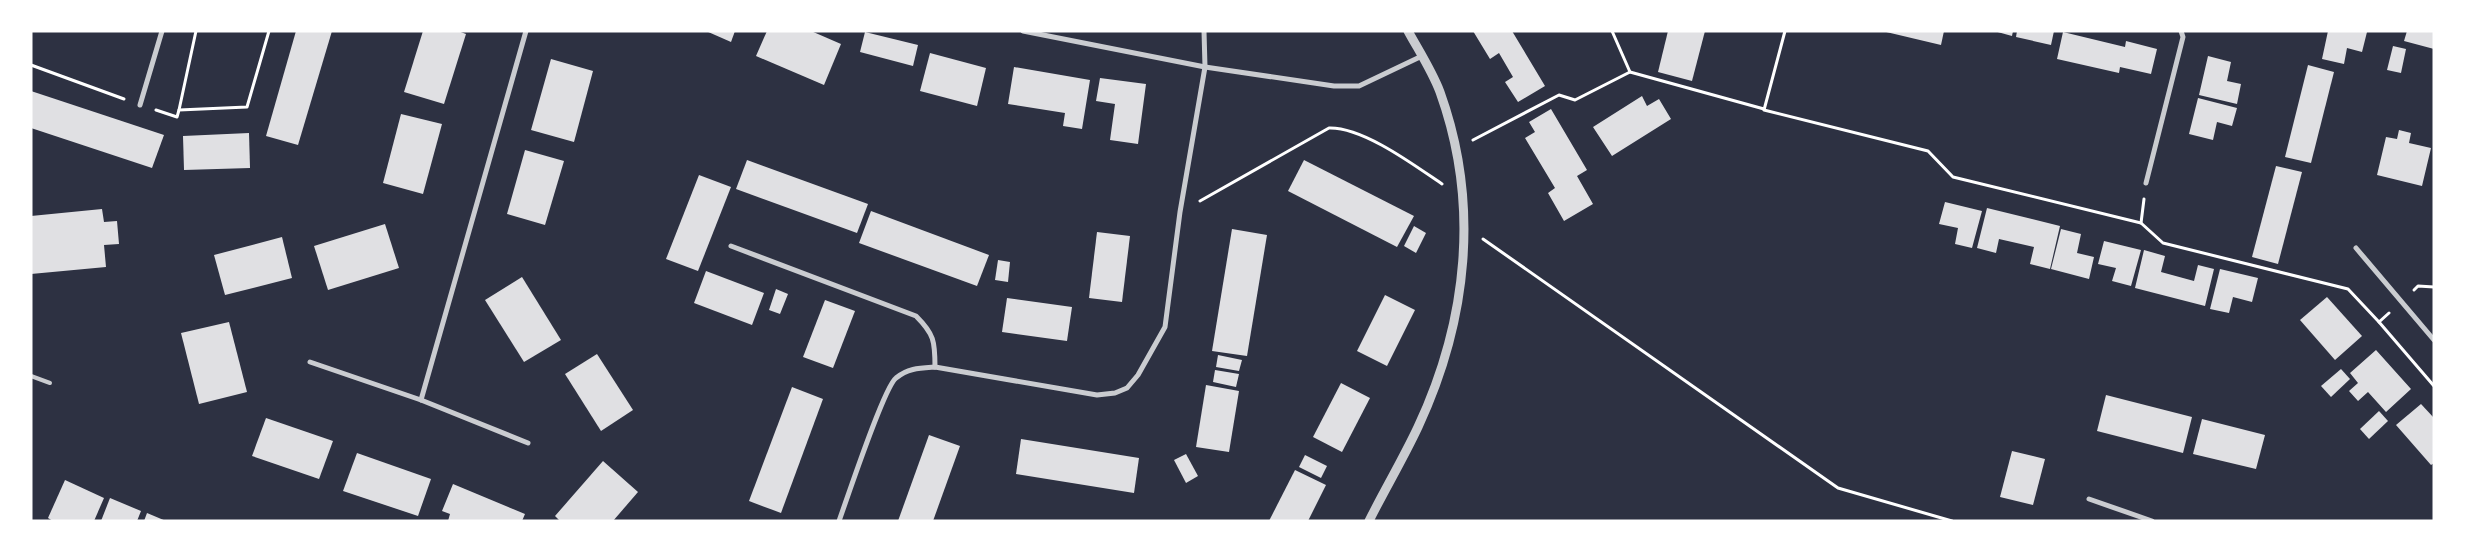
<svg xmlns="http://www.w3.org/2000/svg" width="2465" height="552" font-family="Inter,sans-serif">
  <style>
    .building { fill: #e0e0e3 }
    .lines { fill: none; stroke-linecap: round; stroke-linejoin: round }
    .path { stroke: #fff; stroke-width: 3 }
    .service { stroke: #caccd0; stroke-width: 4 }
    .minor { stroke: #caccd0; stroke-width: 5 }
    .tertiary { stroke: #caccd0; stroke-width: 9 }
  </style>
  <rect width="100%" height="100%" fill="#2d3142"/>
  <g class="building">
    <polygon points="296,31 332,31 298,145 266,136"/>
    <polygon points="423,31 458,31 466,34 444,104 404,92"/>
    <polygon points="706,31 735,31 731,42"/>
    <polygon points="767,31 811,31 841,44 824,85 756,56"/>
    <polygon points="1473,31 1512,31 1545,86 1518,102 1505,82 1513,77 1499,53 1490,59"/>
    <polygon points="1668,31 1705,31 1692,81 1658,72"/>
    <polygon points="1882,31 1944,31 1941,45"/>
    <polygon points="1994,31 2013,31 2012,36"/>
    <polygon points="2017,31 2054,31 2051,45 2016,37"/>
    <polygon points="2328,31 2367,32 2362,52 2347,48 2344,64 2322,59"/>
    <polygon points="2407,31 2434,31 2434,49 2404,41"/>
    <polygon points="865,32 918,45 913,66 860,52"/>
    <polygon points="2063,32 2125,47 2126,41 2157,49 2151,74 2120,67 2119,73 2057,59"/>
    <polygon points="2393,46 2406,49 2401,73 2387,70"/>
    <polygon points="930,53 986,68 977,106 920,91"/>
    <polygon points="2208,56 2231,62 2227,81 2241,84 2237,104 2199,95"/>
    <polygon points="551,59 593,71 574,142 531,130"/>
    <polygon points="2308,65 2334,72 2311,163 2285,157"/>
    <polygon points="1014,67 1090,80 1082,129 1063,126 1065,113 1008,104"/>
    <polygon points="1100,78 1146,84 1138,144 1110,140 1115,104 1096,101"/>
    <polygon points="31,91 164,135 152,168 31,128"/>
    <polygon points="1642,96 1647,106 1659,99 1671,119 1612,156 1593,127"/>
    <polygon points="2198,98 2237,108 2232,126 2217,122 2213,140 2189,134"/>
    <polygon points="1551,109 1587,170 1577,176 1593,204 1564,221 1548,193 1555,188 1525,138 1535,132 1529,122"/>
    <polygon points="401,114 442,124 423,194 383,183"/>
    <polygon points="2399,130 2411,133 2409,143 2431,148 2422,186 2377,175 2386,137 2397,139"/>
    <polygon points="249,133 250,168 184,170 183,136"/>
    <polygon points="525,150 564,161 545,225 507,214"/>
    <polygon points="747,160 868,204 857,233 736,189"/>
    <polygon points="1304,160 1414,216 1397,247 1288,191"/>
    <polygon points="2276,166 2302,172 2278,264 2252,257"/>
    <polygon points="699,175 731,187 698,271 666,259"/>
    <polygon points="1945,202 1982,211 1972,248 1955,244 1958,228 1939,224"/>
    <polygon points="1987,208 2060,226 2050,269 2030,264 2034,247 1999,239 1996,253 1977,248"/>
    <polygon points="102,209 104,222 117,221 119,244 104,245 106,267 31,274 31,216"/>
    <polygon points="871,211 989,255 977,286 859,243"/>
    <polygon points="385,224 399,268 328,290 314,246"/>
    <polygon points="1414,226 1426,233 1416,253 1404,246"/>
    <polygon points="1232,229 1267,235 1247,356 1212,351"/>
    <polygon points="2061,229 2081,234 2077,253 2094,257 2089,279 2051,269"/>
    <polygon points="1097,232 1130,236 1122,302 1089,298"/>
    <polygon points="282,237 292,278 225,295 214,255"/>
    <polygon points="2104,241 2141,250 2131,286 2112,281 2116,268 2098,264"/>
    <polygon points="2144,250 2165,256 2161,272 2194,281 2198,265 2214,269 2205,306 2135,288"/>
    <polygon points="998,260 1010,262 1008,282 995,280"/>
    <polygon points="2220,269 2258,278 2252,302 2233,297 2229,313 2210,309"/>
    <polygon points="706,271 764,293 752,325 694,303"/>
    <polygon points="522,277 561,340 524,362 485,300"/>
    <polygon points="776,289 788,294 780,314 769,310"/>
    <polygon points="1385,295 1415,310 1387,366 1357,351"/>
    <polygon points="2327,297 2362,336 2335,360 2300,320"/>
    <polygon points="1007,298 1072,307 1067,341 1002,332"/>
    <polygon points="825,300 855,311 833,368 803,357"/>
    <polygon points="229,322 247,392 199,404 181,333"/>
    <polygon points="2376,350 2411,389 2386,412 2368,392 2358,401 2349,391 2358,383 2350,373"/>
    <polygon points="597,354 633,410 601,431 565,374"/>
    <polygon points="1218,355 1242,360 1239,371 1216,367"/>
    <polygon points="2341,369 2350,379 2331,397 2321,386"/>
    <polygon points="1215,370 1239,374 1236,387 1213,382"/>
    <polygon points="1341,383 1370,398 1342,452 1313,437"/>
    <polygon points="1206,385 1239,391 1229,452 1196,447"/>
    <polygon points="792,387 823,399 781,513 749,501"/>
    <polygon points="2106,395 2192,417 2183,453 2097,431"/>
    <polygon points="2421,404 2434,418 2434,463 2431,465 2396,425"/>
    <polygon points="2379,411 2388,421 2369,439 2360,429"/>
    <polygon points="266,418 333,441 319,479 252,456"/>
    <polygon points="2202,419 2265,435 2256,469 2193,454"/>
    <polygon points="929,435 960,446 933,521 898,521"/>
    <polygon points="1021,439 1139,458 1134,493 1016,474"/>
    <polygon points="2012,451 2045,459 2033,505 2000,497"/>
    <polygon points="357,453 431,479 418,516 343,491"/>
    <polygon points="1186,454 1198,476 1186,483 1174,460"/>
    <polygon points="1305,455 1327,466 1321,478 1299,467"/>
    <polygon points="603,461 638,492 613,521 560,521 555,516"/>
    <polygon points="1295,470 1326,485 1308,521 1269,521"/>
    <polygon points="65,480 104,498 94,521 53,521 48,518"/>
    <polygon points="453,484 525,514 522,521 448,521 450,514 442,511"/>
    <polygon points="110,498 141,511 137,521 101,521"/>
    <polygon points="147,513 166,521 144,521"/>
  </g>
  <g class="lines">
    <g class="path">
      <polyline points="1785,31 1764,110 1928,151 1953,177 2141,223 2163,243 2348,289 2379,322 2389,313"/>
      <polyline points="31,65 124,99"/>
      <polyline points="1630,72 1764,109"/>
      <polyline points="156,110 177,117 179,110 247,107 269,31"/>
      <polyline points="179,110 196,31"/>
      <polyline points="1473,140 1559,95 1575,100 1630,72 1612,31"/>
      <path d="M1200,201L1329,128C1363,127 1414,165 1442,184"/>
      <polyline points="2141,223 2144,199"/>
      <polyline points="1483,239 1838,488 1952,521"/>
      <polyline points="2414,290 2418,286 2434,287"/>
      <polyline points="2379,322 2434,386"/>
    </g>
    <polyline class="service" points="31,376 50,383"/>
    <g class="minor">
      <polyline points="1023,31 1205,67 1334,86 1359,86 1422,56"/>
      <polyline points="140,105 162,31"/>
      <polyline points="2146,183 2183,37 2181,31"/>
      <path d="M731,246L916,316C934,334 935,341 935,367"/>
      <polyline points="2356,248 2434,340"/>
      <polyline points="310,362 421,400 528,443"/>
      <polyline points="421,400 526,31"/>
      <polyline points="2089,499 2152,521"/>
      <path d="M839,521C847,499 884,387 896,378C908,368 920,368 935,367L1097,395L1115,393L1127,388L1138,375L1165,327L1180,212L1205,67L1204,31"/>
    </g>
    <path class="tertiary" d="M1369,521C1385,489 1403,459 1418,427C1468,320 1480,203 1440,92C1432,71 1419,51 1408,31"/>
  </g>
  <rect width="2465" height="552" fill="none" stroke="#ffffff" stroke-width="65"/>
</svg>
